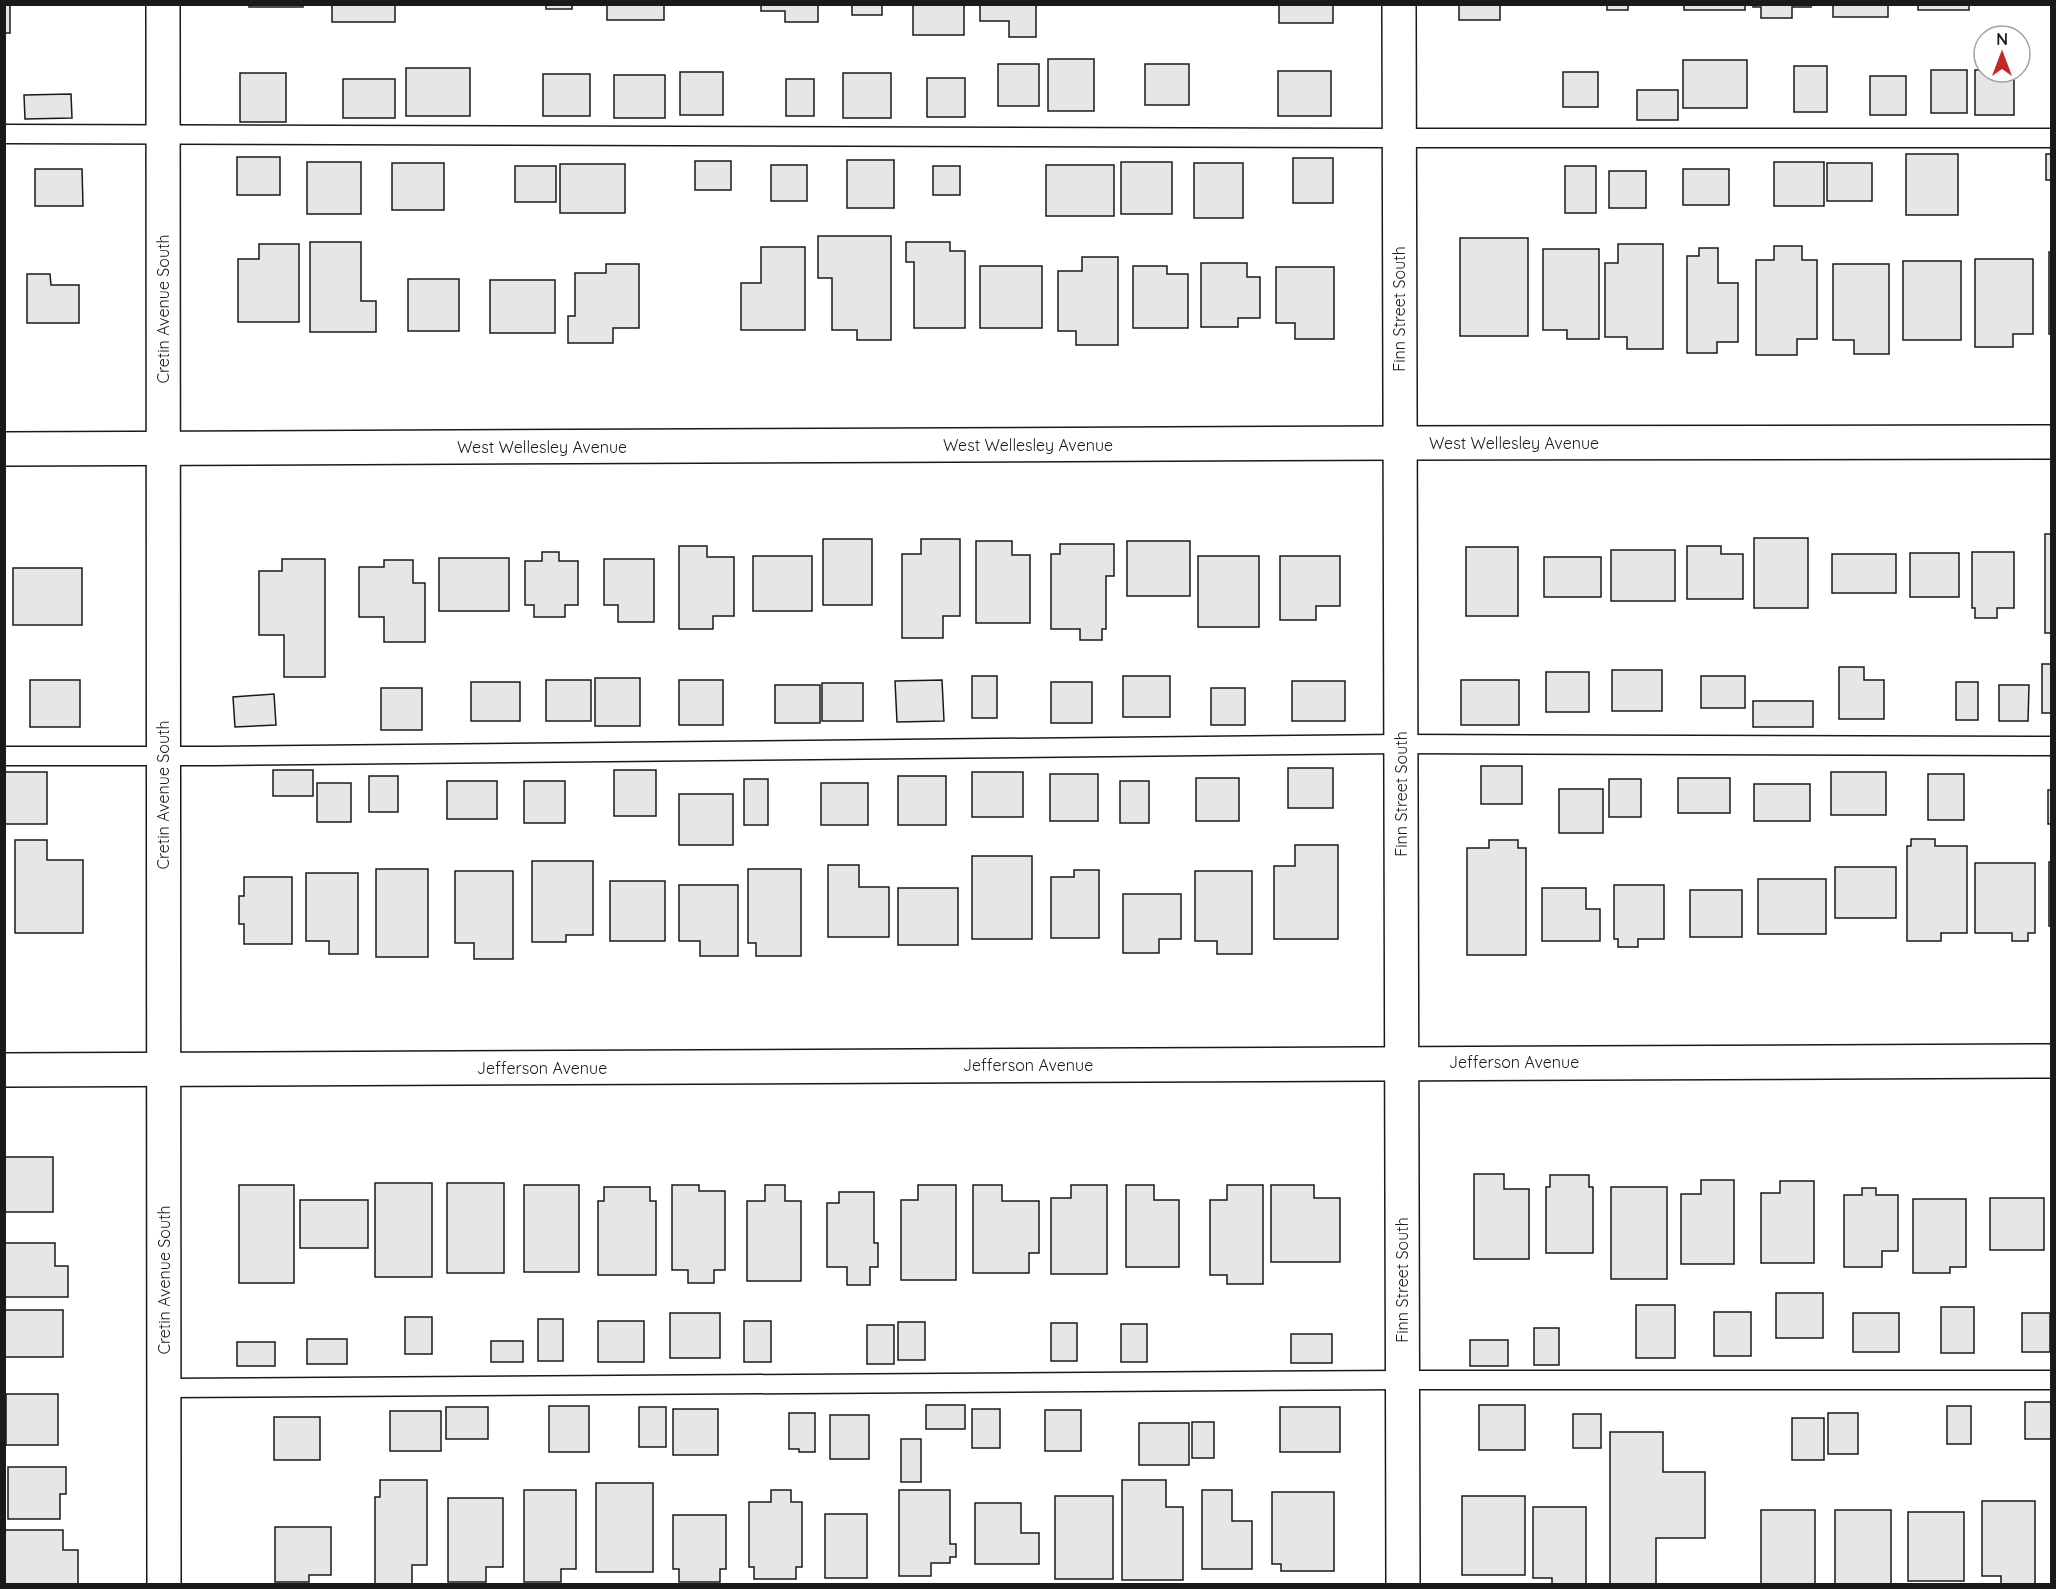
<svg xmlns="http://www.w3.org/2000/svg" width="2056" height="1589" font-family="Quicksand,sans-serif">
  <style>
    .building { fill: #e6e6e6; stroke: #1a1a1a; stroke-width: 1.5 }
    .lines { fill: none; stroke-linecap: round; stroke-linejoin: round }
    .lane-casing { stroke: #1a1a1a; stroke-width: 21 }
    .street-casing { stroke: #1a1a1a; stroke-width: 36 }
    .secondary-casing { stroke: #1a1a1a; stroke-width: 36 }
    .lane { stroke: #fff; stroke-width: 18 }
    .street { stroke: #fff; stroke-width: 33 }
    .secondary { stroke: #fff; stroke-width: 33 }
    .labels { text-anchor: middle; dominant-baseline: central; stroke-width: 4.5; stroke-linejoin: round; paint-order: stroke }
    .street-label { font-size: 16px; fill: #1a1a1a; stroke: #fff }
  </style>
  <rect width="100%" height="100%" fill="#fff"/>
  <g class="building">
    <rect x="4" y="4" width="6" height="29"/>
    <rect x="249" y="4" width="54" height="3"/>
    <rect x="332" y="4" width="63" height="18"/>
    <rect x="546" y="4" width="26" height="5"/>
    <rect x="607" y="4" width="57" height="16"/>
    <polygon points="761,4 818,4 818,22 785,22 785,11 761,11"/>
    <rect x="852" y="4" width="30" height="11"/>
    <rect x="913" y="4" width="51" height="31"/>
    <polygon points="980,4 1036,4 1036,37 1009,37 1009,21 980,21"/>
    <rect x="1279" y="4" width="54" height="19"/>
    <rect x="1459" y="4" width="41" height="16"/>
    <rect x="1607" y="4" width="21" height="6"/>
    <rect x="1684" y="4" width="61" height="6"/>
    <polygon points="1753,4 1811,4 1811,7 1792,7 1792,18 1761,18 1761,7 1753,7"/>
    <rect x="1833" y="4" width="55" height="13"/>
    <rect x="1918" y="4" width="51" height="6"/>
    <rect x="1048" y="59" width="46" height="52"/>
    <rect x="1683" y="60" width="64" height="48"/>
    <rect x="998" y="64" width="41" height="42"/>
    <rect x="1145" y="64" width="44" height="41"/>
    <rect x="1794" y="66" width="33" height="46"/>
    <rect x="406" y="68" width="64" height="48"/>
    <rect x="1931" y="70" width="36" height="43"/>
    <polygon points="1975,70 1984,70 1984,72 2014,72 2014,115 1975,115"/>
    <rect x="1278" y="71" width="53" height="45"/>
    <rect x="680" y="72" width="43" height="43"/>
    <rect x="1563" y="72" width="35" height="35"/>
    <rect x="240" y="73" width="46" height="49"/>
    <rect x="843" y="73" width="48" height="45"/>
    <rect x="543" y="74" width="47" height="42"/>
    <rect x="614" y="75" width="51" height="43"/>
    <rect x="1870" y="76" width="36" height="39"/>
    <rect x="927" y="78" width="38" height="39"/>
    <rect x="343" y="79" width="52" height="39"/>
    <rect x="786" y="79" width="28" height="37"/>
    <rect x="1637" y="90" width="41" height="30"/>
    <polygon points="71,94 72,118 25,119 24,95"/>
    <rect x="1906" y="154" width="52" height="61"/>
    <rect x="2046" y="154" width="6" height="26"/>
    <rect x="237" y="157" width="43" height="38"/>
    <rect x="1293" y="158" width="40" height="45"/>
    <rect x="847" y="160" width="47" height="48"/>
    <rect x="695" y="161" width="36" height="29"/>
    <rect x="307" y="162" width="54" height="52"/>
    <rect x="1121" y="162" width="51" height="52"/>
    <rect x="1774" y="162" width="50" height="44"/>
    <rect x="392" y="163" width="52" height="47"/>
    <rect x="1194" y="163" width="49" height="55"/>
    <rect x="1827" y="163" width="45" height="38"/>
    <rect x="560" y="164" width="65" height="49"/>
    <rect x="771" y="165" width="36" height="36"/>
    <rect x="1046" y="165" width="68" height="51"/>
    <rect x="515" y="166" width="41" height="36"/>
    <rect x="933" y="166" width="27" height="29"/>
    <rect x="1565" y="166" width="31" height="47"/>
    <polygon points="35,169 82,169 83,206 35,206"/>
    <rect x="1683" y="169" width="46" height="36"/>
    <rect x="1609" y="171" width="37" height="37"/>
    <polygon points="818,236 891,236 891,340 857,340 857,330 832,330 832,278 818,278"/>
    <rect x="1460" y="238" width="68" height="98"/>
    <polygon points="310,242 361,242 361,301 376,301 376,332 310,332"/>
    <polygon points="906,242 950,242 950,251 965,251 965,328 914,328 914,262 906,262"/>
    <polygon points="259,244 299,244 299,322 238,322 238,259 259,259"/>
    <polygon points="1618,244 1663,244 1663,349 1627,349 1627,337 1605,337 1605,263 1618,263"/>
    <polygon points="1774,246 1802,246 1802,260 1817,260 1817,339 1797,339 1797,355 1756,355 1756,260 1774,260"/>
    <polygon points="761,247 805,247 805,330 741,330 741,283 761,283"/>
    <polygon points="1699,248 1718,248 1718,283 1738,283 1738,342 1717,342 1717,353 1687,353 1687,256 1699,256"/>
    <polygon points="1543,249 1599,249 1599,339 1567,339 1567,330 1543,330"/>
    <rect x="2049" y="252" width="3" height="82"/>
    <polygon points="1082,257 1118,257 1118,345 1076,345 1076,331 1058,331 1058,271 1082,271"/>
    <polygon points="1975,259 2033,259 2033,334 2013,334 2013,347 1975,347"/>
    <rect x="1903" y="261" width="58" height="79"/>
    <polygon points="1201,263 1247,263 1247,277 1260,277 1260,318 1238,318 1238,327 1201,327"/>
    <polygon points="606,264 639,264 639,328 613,328 613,343 568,343 568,316 575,316 575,273 606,273"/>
    <polygon points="1833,264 1889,264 1889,354 1854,354 1854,340 1833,340"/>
    <rect x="980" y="266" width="62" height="62"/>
    <polygon points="1133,266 1167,266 1167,274 1188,274 1188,328 1133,328"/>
    <polygon points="1276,267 1334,267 1334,339 1295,339 1295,323 1276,323"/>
    <polygon points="27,274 50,274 51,285 79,285 79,323 27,323"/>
    <rect x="408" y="279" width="51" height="52"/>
    <rect x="490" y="280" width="65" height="53"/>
    <rect x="2045" y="534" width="7" height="99"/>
    <rect x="1754" y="538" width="54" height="70"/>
    <rect x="823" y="539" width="49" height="66"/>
    <polygon points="921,539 960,539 960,616 943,616 943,638 902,638 902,554 921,554"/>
    <polygon points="976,541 1012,541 1012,555 1030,555 1030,623 976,623"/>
    <rect x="1127" y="541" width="63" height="55"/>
    <polygon points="1060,544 1114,544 1114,576 1106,576 1106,629 1102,629 1102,640 1080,640 1080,629 1051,629 1051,554 1060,554"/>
    <polygon points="679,546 707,546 707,557 734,557 734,616 713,616 713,629 679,629"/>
    <polygon points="1687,546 1721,546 1721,554 1743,554 1743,599 1687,599"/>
    <rect x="1466" y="547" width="52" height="69"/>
    <rect x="1611" y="550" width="64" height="51"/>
    <polygon points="542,552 559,552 559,561 578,561 578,605 565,605 565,617 534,617 534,605 525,605 525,561 542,561"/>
    <polygon points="1972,552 2014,552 2014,608 1997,608 1997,618 1975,618 1975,608 1972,608"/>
    <rect x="1910" y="553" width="49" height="44"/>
    <rect x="1832" y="554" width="64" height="39"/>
    <rect x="753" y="556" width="59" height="55"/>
    <rect x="1198" y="556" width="61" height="71"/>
    <polygon points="1280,556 1340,556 1340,606 1316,606 1316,620 1280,620"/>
    <rect x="1544" y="557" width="57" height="40"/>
    <rect x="439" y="558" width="70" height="53"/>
    <polygon points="282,559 325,559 325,677 284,677 284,635 259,635 259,571 282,571"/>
    <polygon points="604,559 654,559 654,622 618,622 618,605 604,605"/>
    <polygon points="384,560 413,560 413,583 425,583 425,642 384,642 384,617 359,617 359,567 384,567"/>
    <rect x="13" y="568" width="69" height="57"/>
    <rect x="2042" y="664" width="10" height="49"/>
    <polygon points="1839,667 1864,667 1864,680 1884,680 1884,719 1839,719"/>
    <rect x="1612" y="670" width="50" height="41"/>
    <rect x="1546" y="672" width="43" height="40"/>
    <rect x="972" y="676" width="25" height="42"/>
    <rect x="1123" y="676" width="47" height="41"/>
    <rect x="1701" y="676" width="44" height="32"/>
    <rect x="595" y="678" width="45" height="48"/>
    <rect x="30" y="680" width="50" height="47"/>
    <rect x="546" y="680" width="45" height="41"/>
    <rect x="679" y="680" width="44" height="45"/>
    <polygon points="942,680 944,721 897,722 895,681"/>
    <rect x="1461" y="680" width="58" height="45"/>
    <rect x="1292" y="681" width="53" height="40"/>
    <rect x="471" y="682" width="49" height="39"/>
    <rect x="1051" y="682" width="41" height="41"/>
    <rect x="1956" y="682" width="22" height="38"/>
    <rect x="822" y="683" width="41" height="38"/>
    <rect x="775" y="685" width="45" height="38"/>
    <polygon points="1999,685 2029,685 2028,721 1999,721"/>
    <rect x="381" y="688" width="41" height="42"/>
    <rect x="1211" y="688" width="34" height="37"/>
    <polygon points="274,694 276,725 235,727 233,697"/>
    <rect x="1753" y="701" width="60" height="26"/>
    <rect x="1481" y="766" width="41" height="38"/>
    <rect x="1288" y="768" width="45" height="40"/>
    <rect x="273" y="770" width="40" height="26"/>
    <rect x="614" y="770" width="42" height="46"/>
    <rect x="4" y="772" width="43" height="52"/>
    <rect x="972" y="772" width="51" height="45"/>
    <rect x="1831" y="772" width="55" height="43"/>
    <rect x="1050" y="774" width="48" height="47"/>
    <rect x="1928" y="774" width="36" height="46"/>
    <rect x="369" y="776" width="29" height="36"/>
    <rect x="898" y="776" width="48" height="49"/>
    <rect x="1196" y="778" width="43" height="43"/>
    <rect x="1678" y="778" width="52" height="35"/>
    <rect x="744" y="779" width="24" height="46"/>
    <rect x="1609" y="779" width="32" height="38"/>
    <rect x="447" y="781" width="50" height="38"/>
    <rect x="524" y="781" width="41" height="42"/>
    <rect x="1120" y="781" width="29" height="42"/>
    <rect x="317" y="783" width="34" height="39"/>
    <rect x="821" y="783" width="47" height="42"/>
    <rect x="1754" y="784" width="56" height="37"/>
    <rect x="1559" y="789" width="44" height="44"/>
    <rect x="2048" y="790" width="4" height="34"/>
    <rect x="679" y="794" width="54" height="51"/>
    <polygon points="1911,839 1935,839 1935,846 1967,846 1967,933 1941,933 1941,941 1907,941 1907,846 1911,846"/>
    <polygon points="15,840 47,840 47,860 83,860 83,933 15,933"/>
    <polygon points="1489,840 1518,840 1518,848 1526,848 1526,955 1467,955 1467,848 1489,848"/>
    <polygon points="1295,845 1338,845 1338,939 1274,939 1274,866 1295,866"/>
    <rect x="972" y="856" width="60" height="83"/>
    <polygon points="532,861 593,861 593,935 566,935 566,942 532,942"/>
    <rect x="2049" y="862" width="3" height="64"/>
    <polygon points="1975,863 2035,863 2035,933 2028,933 2028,941 2012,941 2012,933 1975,933"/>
    <polygon points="828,865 859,865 859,887 889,887 889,937 828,937"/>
    <rect x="1835" y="867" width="61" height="51"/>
    <rect x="376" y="869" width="52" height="88"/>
    <polygon points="748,869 801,869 801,956 756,956 756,943 748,943"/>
    <polygon points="1074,870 1099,870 1099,938 1051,938 1051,877 1074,877"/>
    <polygon points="455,871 513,871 513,959 474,959 474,943 455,943"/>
    <polygon points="1195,871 1252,871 1252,954 1217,954 1217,941 1195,941"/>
    <polygon points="306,873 358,873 358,954 329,954 329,941 306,941"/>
    <polygon points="244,877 292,877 292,944 244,944 244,924 239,924 239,896 244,896"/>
    <rect x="1758" y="879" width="68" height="55"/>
    <rect x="610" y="881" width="55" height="60"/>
    <polygon points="679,885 738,885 738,956 700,956 700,941 679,941"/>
    <polygon points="1614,885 1664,885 1664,939 1638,939 1638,947 1618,947 1618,939 1614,939"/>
    <rect x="898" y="888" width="60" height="57"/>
    <polygon points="1542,888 1586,888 1586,909 1600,909 1600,941 1542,941"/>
    <rect x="1690" y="890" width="52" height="47"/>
    <polygon points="1123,894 1181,894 1181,939 1159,939 1159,953 1123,953"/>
    <rect x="4" y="1157" width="49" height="55"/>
    <polygon points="1474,1174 1504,1174 1504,1189 1529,1189 1529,1259 1474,1259"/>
    <polygon points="1550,1175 1589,1175 1589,1187 1593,1187 1593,1253 1546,1253 1546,1187 1550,1187"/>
    <polygon points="1701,1180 1734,1180 1734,1264 1681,1264 1681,1194 1701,1194"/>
    <polygon points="1780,1181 1814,1181 1814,1263 1761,1263 1761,1193 1780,1193"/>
    <rect x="375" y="1183" width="57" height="94"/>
    <rect x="447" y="1183" width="57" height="90"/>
    <rect x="239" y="1185" width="55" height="98"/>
    <rect x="524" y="1185" width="55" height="87"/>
    <polygon points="672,1185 699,1185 699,1191 725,1191 725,1270 714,1270 714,1283 688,1283 688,1270 672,1270"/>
    <polygon points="765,1185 785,1185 785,1201 801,1201 801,1281 747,1281 747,1201 765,1201"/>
    <polygon points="918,1185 956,1185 956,1280 901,1280 901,1200 918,1200"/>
    <polygon points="973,1185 1002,1185 1002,1201 1039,1201 1039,1253 1029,1253 1029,1273 973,1273"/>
    <polygon points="1071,1185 1107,1185 1107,1274 1051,1274 1051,1198 1071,1198"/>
    <polygon points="1126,1185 1154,1185 1154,1200 1179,1200 1179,1267 1126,1267"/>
    <polygon points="1227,1185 1263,1185 1263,1284 1227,1284 1227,1275 1210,1275 1210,1200 1227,1200"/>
    <polygon points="1271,1185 1314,1185 1314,1198 1340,1198 1340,1262 1271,1262"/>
    <polygon points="604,1187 650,1187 650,1201 656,1201 656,1275 598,1275 598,1201 604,1201"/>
    <rect x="1611" y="1187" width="56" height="92"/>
    <polygon points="1862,1188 1876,1188 1876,1195 1898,1195 1898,1251 1882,1251 1882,1267 1844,1267 1844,1195 1862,1195"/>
    <polygon points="839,1192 874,1192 874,1243 878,1243 878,1267 870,1267 870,1285 847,1285 847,1267 827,1267 827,1203 839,1203"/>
    <rect x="1990" y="1198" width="54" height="52"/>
    <polygon points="1913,1199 1966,1199 1966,1267 1950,1267 1950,1273 1913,1273"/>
    <rect x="300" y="1200" width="68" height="48"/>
    <polygon points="4,1243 55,1243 55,1266 68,1266 68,1297 4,1297"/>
    <rect x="1776" y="1293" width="47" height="45"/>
    <rect x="1636" y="1305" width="39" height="53"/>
    <rect x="1941" y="1307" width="33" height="46"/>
    <rect x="4" y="1310" width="59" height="47"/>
    <rect x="1714" y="1312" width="37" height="44"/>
    <rect x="670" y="1313" width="50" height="45"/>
    <rect x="1853" y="1313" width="46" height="39"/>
    <rect x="2022" y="1313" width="28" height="39"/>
    <rect x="405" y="1317" width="27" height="37"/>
    <rect x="538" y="1319" width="25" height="42"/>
    <rect x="598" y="1321" width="46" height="41"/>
    <rect x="744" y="1321" width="27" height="41"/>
    <rect x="898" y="1322" width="27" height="38"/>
    <rect x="1051" y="1323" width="26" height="38"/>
    <rect x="1121" y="1324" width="26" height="38"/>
    <rect x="867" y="1325" width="27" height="39"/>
    <rect x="1534" y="1328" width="25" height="37"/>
    <rect x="1291" y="1334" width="41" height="29"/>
    <rect x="307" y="1339" width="40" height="25"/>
    <rect x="1470" y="1340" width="38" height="26"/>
    <rect x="491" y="1341" width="32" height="21"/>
    <rect x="237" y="1342" width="38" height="24"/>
    <rect x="6" y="1394" width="52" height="51"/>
    <rect x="2025" y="1402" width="27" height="37"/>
    <rect x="926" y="1405" width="39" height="24"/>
    <rect x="1479" y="1405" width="46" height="45"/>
    <rect x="549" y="1406" width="40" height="46"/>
    <rect x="1947" y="1406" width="24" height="38"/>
    <rect x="446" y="1407" width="42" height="32"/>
    <rect x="639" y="1407" width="27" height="40"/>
    <rect x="1280" y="1407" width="60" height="45"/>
    <rect x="673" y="1409" width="45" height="46"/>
    <rect x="972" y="1409" width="28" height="39"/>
    <rect x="1045" y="1410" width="36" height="41"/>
    <rect x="390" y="1411" width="51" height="40"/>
    <polygon points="789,1413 815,1413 815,1452 799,1452 799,1449 789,1449"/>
    <rect x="1828" y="1413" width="30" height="41"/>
    <rect x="1573" y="1414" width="28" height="34"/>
    <rect x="830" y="1415" width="39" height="44"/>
    <rect x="274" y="1417" width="46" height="43"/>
    <rect x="1792" y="1418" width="32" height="42"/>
    <rect x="1192" y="1422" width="22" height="36"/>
    <rect x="1139" y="1423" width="50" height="42"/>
    <polygon points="1610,1432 1663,1432 1663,1472 1705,1472 1705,1538 1656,1538 1656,1584 1610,1584"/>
    <rect x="901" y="1439" width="20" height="43"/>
    <polygon points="8,1467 66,1467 66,1494 60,1494 60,1519 8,1519"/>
    <polygon points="380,1480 427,1480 427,1565 412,1565 412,1584 375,1584 375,1497 380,1497"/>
    <polygon points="1122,1480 1166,1480 1166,1507 1183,1507 1183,1580 1122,1580"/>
    <rect x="596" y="1483" width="57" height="89"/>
    <polygon points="524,1490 576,1490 576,1569 561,1569 561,1582 524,1582"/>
    <polygon points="771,1490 791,1490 791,1502 802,1502 802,1567 796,1567 796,1579 754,1579 754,1567 749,1567 749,1502 771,1502"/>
    <polygon points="899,1490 950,1490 950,1544 956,1544 956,1557 950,1557 950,1563 931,1563 931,1576 899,1576"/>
    <polygon points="1202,1490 1232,1490 1232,1521 1252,1521 1252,1569 1202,1569"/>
    <polygon points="1272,1492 1334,1492 1334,1571 1281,1571 1281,1564 1272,1564"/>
    <rect x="1055" y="1496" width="58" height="83"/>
    <rect x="1462" y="1496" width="63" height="79"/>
    <polygon points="448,1498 503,1498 503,1567 486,1567 486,1582 448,1582"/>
    <polygon points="1982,1501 2035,1501 2035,1584 2001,1584 2001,1576 1982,1576"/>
    <polygon points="975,1503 1021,1503 1021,1533 1039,1533 1039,1564 975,1564"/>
    <polygon points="1533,1507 1586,1507 1586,1584 1552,1584 1552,1578 1533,1578"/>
    <rect x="1761" y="1510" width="54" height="74"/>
    <rect x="1835" y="1510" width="56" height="74"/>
    <rect x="1908" y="1512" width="56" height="69"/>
    <rect x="825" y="1514" width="42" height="64"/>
    <polygon points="673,1515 726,1515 726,1569 720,1569 720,1582 679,1582 679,1569 673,1569"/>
    <polygon points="275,1527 331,1527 331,1575 309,1575 309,1582 275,1582"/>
    <polygon points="4,1530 63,1530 63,1550 78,1550 78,1584 4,1584"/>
  </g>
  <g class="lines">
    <defs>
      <g id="lane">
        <polyline points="4,134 1400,138 2052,138"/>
        <polyline points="4,756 215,756 1401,744 2052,746"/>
        <polyline points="164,1388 1402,1380 2052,1380"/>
      </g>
      <g id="street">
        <path d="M1399,4C1400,531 1401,1058 1403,1584"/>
        <polyline points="4,449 1399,443 2052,442"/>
        <polyline points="4,1070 2052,1061"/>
      </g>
      <polyline id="secondary" points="163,4 164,1584"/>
    </defs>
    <use href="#lane" class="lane-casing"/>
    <use href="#street" class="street-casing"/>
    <use href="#secondary" class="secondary-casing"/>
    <use href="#lane" class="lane"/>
    <use href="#street" class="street"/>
    <use href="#secondary" class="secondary"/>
  </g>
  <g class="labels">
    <g class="street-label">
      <text transform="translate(163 309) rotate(-90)">Cretin Avenue South</text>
      <text transform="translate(1399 309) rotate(-90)">Finn Street South</text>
      <text x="1514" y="443">West Wellesley Avenue</text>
      <text x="1028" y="445">West Wellesley Avenue</text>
      <text x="542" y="447">West Wellesley Avenue</text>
      <text transform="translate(1401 794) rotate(-90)">Finn Street South</text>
      <text transform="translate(163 795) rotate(-90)">Cretin Avenue South</text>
      <text x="1514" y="1062">Jefferson Avenue</text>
      <text x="1028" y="1065">Jefferson Avenue</text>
      <text x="542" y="1068">Jefferson Avenue</text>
      <text transform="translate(164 1280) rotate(-90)">Cretin Avenue South</text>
      <text transform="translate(1402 1280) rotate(-90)">Finn Street South</text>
    </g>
  </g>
  <rect width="2056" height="1589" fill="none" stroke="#1a1a1a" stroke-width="12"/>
  <g transform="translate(2002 54)"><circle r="28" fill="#ffffff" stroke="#a3a3a3" stroke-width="1.5"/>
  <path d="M0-4.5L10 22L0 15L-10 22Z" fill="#c62828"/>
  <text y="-9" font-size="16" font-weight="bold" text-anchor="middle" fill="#1a1a1a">N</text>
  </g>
</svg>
